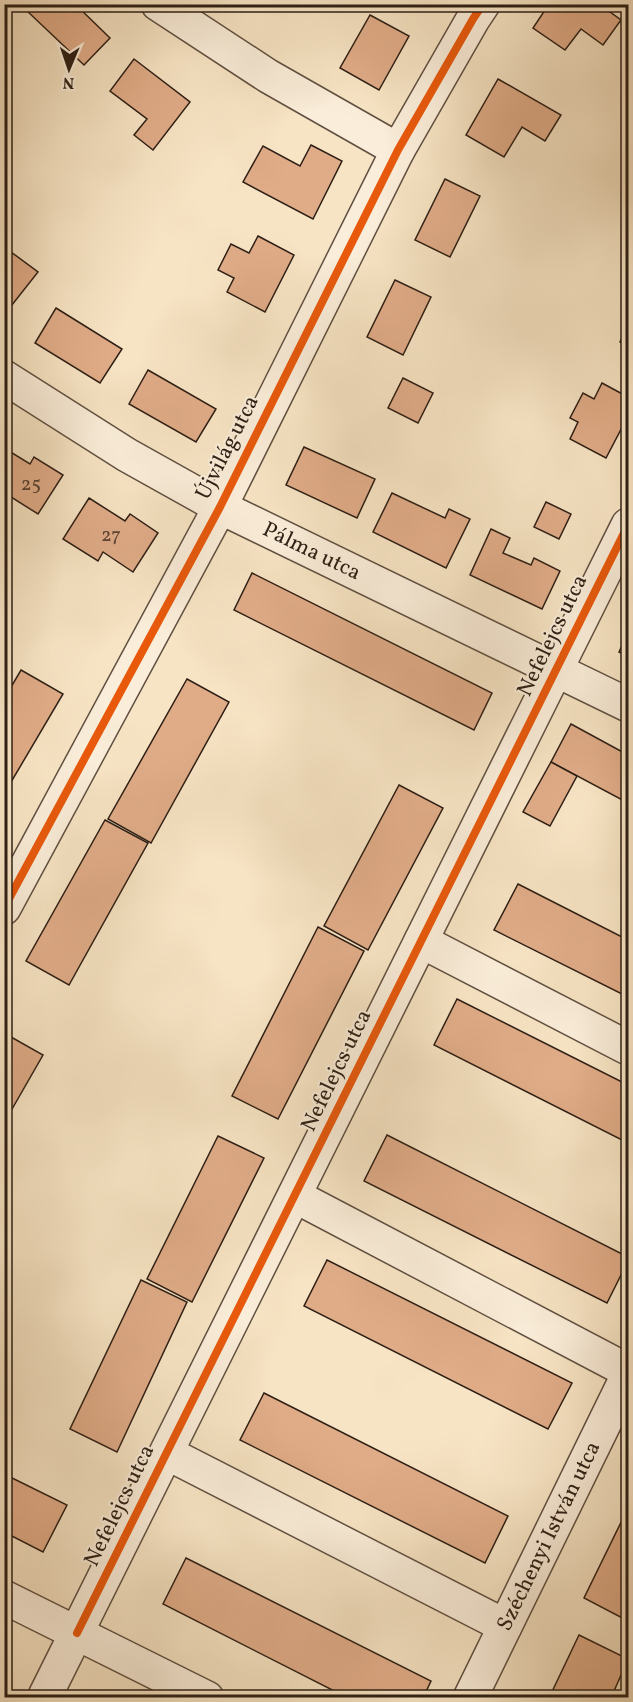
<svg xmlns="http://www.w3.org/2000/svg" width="633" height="1702" font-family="Vollkorn,serif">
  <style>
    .building { fill: #e0ac88; stroke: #2d1f15; stroke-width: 1.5 }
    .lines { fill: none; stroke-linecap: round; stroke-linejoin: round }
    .minor-casing { stroke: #605041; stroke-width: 36 }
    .minor { stroke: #faedd9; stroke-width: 33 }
    .cycleway-casing { stroke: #faedd9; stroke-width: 11 }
    .cycleway { stroke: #e8590c; stroke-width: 8 }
    .labels { text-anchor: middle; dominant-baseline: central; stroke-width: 4.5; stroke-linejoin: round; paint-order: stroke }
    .number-label { font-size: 20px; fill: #5a4232 }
    .street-label { font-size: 22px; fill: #2d1f15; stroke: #faedd9 }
  </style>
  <rect width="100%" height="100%" fill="#f7e4c4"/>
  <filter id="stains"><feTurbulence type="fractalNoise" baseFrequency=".00333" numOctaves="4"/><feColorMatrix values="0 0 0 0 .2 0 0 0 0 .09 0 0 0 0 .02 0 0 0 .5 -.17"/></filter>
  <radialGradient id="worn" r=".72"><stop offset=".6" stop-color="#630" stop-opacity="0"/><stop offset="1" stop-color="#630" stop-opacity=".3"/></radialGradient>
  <g class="building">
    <polygon points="31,4 75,4 110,38 84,65 26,10"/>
    <polygon points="549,4 599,4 621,20 603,45 581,29 565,50 533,28"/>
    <polygon points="370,15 409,36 379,90 340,68"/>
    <polygon points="134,59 190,102 153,150 134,135 147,119 110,91"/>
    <polygon points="498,79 561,115 545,141 522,127 504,157 466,135"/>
    <polygon points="311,145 342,161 313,219 243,182 263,146 300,166"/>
    <polygon points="445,179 480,196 450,257 415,240"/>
    <polygon points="258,236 294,255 265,312 227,292 234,278 218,270 231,244 249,253"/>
    <polygon points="7,249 38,272 4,315 4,253"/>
    <polygon points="395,280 431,297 403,355 367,337"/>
    <polygon points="56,308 122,349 100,383 35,343"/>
    <polygon points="628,326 628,346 620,342"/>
    <polygon points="148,370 216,409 196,442 129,404"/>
    <polygon points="403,378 433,393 418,423 388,408"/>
    <polygon points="602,383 628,397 628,416 606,458 570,439 578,422 570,418 583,393 594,399"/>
    <polygon points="304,447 375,479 357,518 286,485"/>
    <polygon points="4,448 30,464 34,457 63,475 38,514 8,495 4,500"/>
    <polygon points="392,493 445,518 449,509 470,519 446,568 373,532"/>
    <polygon points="89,498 125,521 130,514 158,533 133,572 103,552 98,561 63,539"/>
    <polygon points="546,502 571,514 559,539 534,527"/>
    <polygon points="491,529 510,538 503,553 531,565 534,558 560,571 542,609 470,575"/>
    <polygon points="252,573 492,693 474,730 234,610"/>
    <polygon points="628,632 628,656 619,652"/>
    <polygon points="21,670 63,694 4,794 4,699"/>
    <polygon points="187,679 229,702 151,843 108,819"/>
    <polygon points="571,724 628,755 628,803 551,762"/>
    <polygon points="551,762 577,776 550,826 523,812"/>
    <polygon points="399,785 443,808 368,950 324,926"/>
    <polygon points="105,820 148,843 69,985 26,961"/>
    <polygon points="518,884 628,940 628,997 494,930"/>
    <polygon points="318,927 364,951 278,1119 232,1096"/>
    <polygon points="457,999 628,1085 628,1143 434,1045"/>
    <polygon points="4,1033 43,1055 4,1123"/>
    <polygon points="387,1135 628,1257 628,1261 607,1303 364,1181"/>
    <polygon points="218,1136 264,1158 192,1302 147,1279"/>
    <polygon points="327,1260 572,1383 548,1429 304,1306"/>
    <polygon points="141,1280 187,1302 117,1452 70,1429"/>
    <polygon points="264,1393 508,1516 485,1563 240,1440"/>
    <polygon points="4,1474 67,1505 43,1552 4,1532"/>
    <polygon points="628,1508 628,1621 584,1598"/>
    <polygon points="186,1558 431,1681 423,1698 348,1698 163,1604"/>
    <polygon points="579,1635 628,1659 611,1698 549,1698"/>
  </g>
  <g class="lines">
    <defs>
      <g id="minor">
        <polyline points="158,4 268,76 398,150"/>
        <path id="s1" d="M4,377L127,455L220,507L628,705"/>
        <polyline points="4,908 220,507 398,150 473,19 483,4"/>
        <polyline points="421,941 628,1048"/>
        <polyline points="295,1196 628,1371"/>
        <polyline points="167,1453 505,1626"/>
        <polyline points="4,1597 207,1698"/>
        <polyline points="44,1698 628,525"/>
        <path id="s2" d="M470,1698L628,1375"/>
      </g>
    </defs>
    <use href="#minor" class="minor-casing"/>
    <use href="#minor" class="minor"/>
    <defs>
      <g id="cycleway">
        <polyline points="4,908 220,507 398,150 473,19 483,4"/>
        <polyline points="77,1633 628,525"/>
      </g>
    </defs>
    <use href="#cycleway" class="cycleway-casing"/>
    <use href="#cycleway" class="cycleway"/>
  </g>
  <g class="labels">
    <g class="number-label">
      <text x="31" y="485">25</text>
      <text x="111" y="536">27</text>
    </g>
    <g class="street-label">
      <text transform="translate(228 448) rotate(-63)">Újvilág utca</text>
      <text stroke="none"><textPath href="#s1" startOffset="354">Pálma utca</textPath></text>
      <text transform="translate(553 636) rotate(-64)">Nefelejcs utca</text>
      <text transform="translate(337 1071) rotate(-64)">Nefelejcs utca</text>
      <text transform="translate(120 1506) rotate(-64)">Nefelejcs utca</text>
      <text stroke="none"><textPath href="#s2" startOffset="180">Széchenyi István utca</textPath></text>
    </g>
  </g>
  <rect width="633" height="1702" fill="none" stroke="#f7e4c4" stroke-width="24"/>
  <rect x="6" y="6" width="621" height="1690" fill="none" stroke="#2d1f15" stroke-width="3"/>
  <rect x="12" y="12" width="609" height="1678" fill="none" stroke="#2d1f15" stroke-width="1.5"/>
  <g transform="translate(69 69) rotate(182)" stroke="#faedd9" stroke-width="4.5" paint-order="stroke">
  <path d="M0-4.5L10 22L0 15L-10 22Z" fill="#2d1f15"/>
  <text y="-9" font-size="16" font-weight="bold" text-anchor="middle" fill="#2d1f15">N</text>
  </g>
  <rect width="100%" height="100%" filter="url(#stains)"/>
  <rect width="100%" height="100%" fill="url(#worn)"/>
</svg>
